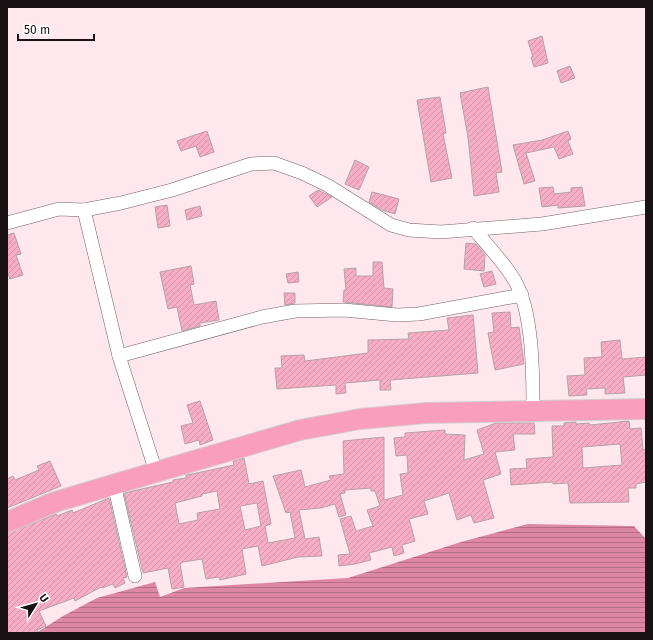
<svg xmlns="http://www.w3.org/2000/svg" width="653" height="640" font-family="'Fira Sans',sans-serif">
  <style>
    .water { fill: url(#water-rules) }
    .building { fill: url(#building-hatch); stroke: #b6a1a8; fill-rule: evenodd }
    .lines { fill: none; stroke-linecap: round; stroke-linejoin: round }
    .minor-casing { stroke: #736066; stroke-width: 14 }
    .highway-casing { stroke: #d1d0d0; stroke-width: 22 }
    .minor { stroke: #fff; stroke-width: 13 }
    .highway { stroke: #fa9ebe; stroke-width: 20 }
  </style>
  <defs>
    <pattern id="water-rules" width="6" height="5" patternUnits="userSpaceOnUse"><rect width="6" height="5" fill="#de87a5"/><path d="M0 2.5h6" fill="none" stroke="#b36d85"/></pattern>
    <pattern id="building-hatch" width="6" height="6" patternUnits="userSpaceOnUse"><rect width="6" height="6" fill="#f7adc5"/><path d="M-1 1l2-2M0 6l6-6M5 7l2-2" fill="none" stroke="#d394a8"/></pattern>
  </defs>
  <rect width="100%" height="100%" fill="#fee8ee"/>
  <polygon class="water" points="528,524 634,526 646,539 646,633 36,633 63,616 97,598 155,582 160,597 184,588 348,578 461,542"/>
  <g class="building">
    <polygon points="542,36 548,63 534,67 531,57 533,57 528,41"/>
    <polygon points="570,66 575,78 561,83 557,71"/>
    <polygon points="488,87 502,172 496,173 499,192 474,196 468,137 460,93"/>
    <polygon points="440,97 446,133 443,134 452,178 431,182 417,100"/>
    <polygon points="207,131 214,152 200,157 196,146 181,151 177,141"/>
    <polygon points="568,131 571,139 568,141 573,154 559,159 554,147 526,153 535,181 524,184 513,145 542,140"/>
    <polygon points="355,160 369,167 359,190 345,184"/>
    <polygon points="553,187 554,194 571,192 571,188 582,187 585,206 558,208 558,205 542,207 539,188"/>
    <polygon points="318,190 332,197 317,207 309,196"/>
    <polygon points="372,192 399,199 395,214 382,210 369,202"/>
    <polygon points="167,205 170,226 158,228 155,207"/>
    <polygon points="200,206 202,216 187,220 185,210"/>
    <polygon points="14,233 21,254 16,255 23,275 10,279 7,271 7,235"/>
    <polygon points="466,243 476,244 485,255 484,271 464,269"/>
    <polygon points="373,262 382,262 384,288 393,289 392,307 343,302 344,290 346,290 344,269 356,268 356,276 373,276"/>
    <polygon points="191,266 194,284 190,285 194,305 216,301 219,320 200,323 200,326 182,331 177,307 168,309 160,272"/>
    <polygon points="492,271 496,284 484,287 480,274"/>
    <polygon points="298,272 299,282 288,283 286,274"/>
    <polygon points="284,293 295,293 295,303 285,305"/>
    <polygon points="510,312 511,328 519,327 524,364 495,370 488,333 494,332 492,313"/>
    <polygon points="473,315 478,373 390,380 391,390 380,390 380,380 345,383 346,393 336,394 336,385 277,389 275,368 282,368 281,356 304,355 305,361 368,353 368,340 409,339 408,333 449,330 447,318"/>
    <polygon points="620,340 622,359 646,357 646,375 623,377 625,393 605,394 605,388 586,389 587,395 569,396 567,376 585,375 584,358 602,357 601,342"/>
    <polygon points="200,401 213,440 200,445 199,440 185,444 181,426 193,423 187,405"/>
    <path d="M629,421L630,429L641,428L643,450L646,449V482L636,484V488H628L629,502L570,503L568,483L553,484V482L511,485L510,469L527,468L526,459L553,457L552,426H564V423L576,422V424L589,423L590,425ZM620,444L622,465L583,468L582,447Z"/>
    <path d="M496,423H534L535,434H513L515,450L495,452L501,474L483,480L494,518L474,523L471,515L457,520L449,493L424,501L428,514L409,519L415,541L402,545L404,553L394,556L392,547L369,553L371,560L355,564L339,566L338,555L350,554L340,519L351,516L356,531L373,526L367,510L380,506L375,491H371V488L345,490V493L340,494L346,515L339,517L335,504L321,508L299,510L305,539L319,537L322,556L298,557L262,566L258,546L242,549L246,574L220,580L219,577L206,579L202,559L183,562L180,564L184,587L172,589L168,568L143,573L124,493L173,482V480L186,478V475L192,474L234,465L233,461L244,458L249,484L263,481L271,524L265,526L268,543L295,538L290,512L286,513L273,476L301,470L305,487L331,480L329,476L344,474L343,441L384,437V500L403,495L400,474L408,473L407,455L396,456L394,438L405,437V433L445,430V434L465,435L464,460L484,454L477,430ZM217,491L220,509L197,513L198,520L179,524L175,503L202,496V494ZM257,503L261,526L245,530L240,506Z"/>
    <polygon points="50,461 61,486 7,508 7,479 13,476 15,480 39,470 37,466"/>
    <polygon points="109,498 127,577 123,578 125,583 115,588 113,584 102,588 101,587 75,601 74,598 39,611 46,626 37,630 39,633 7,633 7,533 56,514 57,516 72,510 73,513"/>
  </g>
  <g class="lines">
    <defs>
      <g id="minor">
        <polyline points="84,210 119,356 156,472"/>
        <polyline points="7,223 59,209 84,210 121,203 172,190 251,164 274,163 302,173 327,185 391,225 409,230 441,232 542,224 646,207"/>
        <path d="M473,228C487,245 504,262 515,281C533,312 533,374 533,410"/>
        <polyline points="119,356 262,317 295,311 344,310 397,315 419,314 522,295"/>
        <polyline points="114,484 135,576"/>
      </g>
      <polyline id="highway" points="7,522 55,502 156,472 300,430 360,419 426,413 646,409"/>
    </defs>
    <use href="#minor" class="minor-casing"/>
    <use href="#highway" class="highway-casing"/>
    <use href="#minor" class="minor"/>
    <use href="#highway" class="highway"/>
  </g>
  <rect width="653" height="640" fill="none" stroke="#191214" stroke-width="16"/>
  <g transform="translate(36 604) rotate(53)" stroke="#ffffff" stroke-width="3" paint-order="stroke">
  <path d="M0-3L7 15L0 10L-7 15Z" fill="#191214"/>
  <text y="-6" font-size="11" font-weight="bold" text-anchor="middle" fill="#191214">U</text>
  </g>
  <path d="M18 34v6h76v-6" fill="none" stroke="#191214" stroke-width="2"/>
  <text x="24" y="34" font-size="12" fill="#191214" stroke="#ffffff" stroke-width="3" paint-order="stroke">50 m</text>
</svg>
